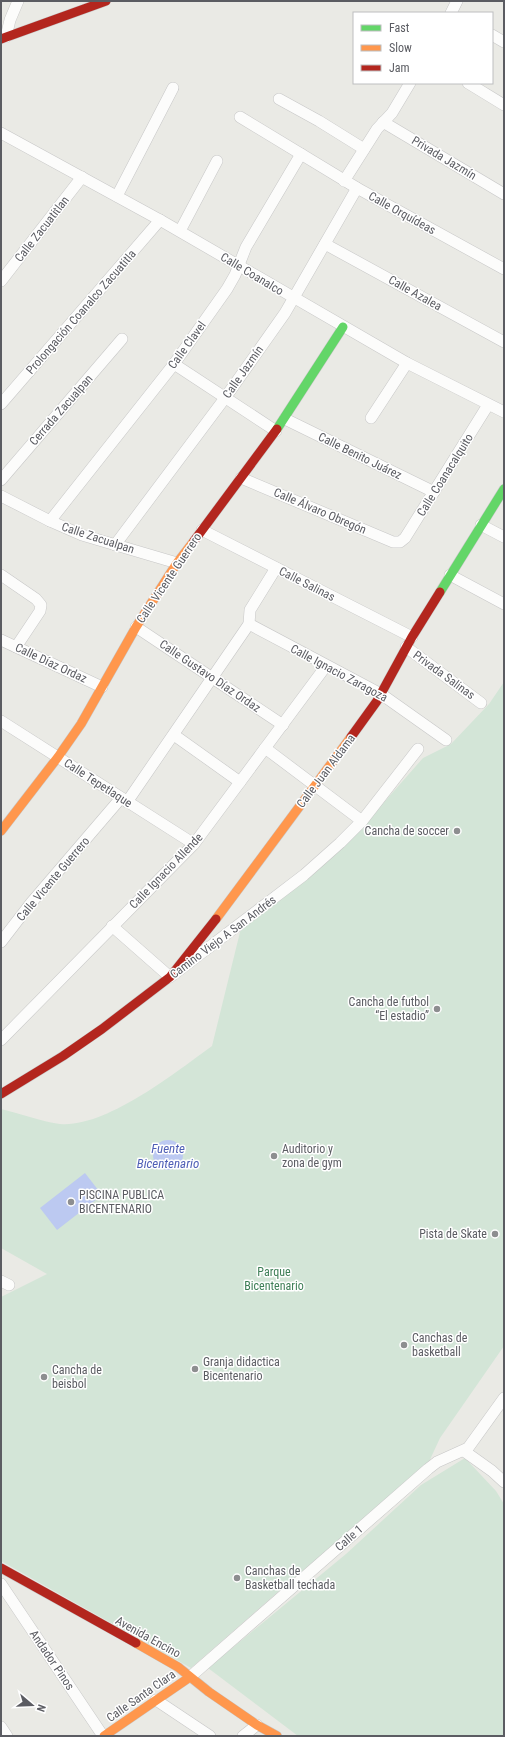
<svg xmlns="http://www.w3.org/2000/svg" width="505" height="1737" font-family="'Roboto Condensed',sans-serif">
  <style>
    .green { fill: #d3e5d7 }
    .water { fill: #bcc9f1 }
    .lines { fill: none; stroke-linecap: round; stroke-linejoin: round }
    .street-casing { stroke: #c7c7c7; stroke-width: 12 }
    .fast-casing { stroke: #c7c7c8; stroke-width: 10 }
    .slow-casing { stroke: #c7c7c8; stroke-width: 10 }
    .jam-casing { stroke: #c7c7c8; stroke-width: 10 }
    .street { stroke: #fcfcfb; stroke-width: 11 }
    .fast { stroke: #63d668; stroke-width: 9 }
    .slow { stroke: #ff974d; stroke-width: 9 }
    .jam { stroke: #b3261e; stroke-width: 9 }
    .poi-dot { fill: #8d8e90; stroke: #fff; stroke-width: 1.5 }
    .labels { text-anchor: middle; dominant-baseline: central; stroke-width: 3; stroke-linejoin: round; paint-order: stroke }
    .street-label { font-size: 12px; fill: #5b5c62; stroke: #fff }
    .poi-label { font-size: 12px; fill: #5b5c62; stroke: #fff; text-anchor: start }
    .park-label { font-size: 12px; fill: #3d7e56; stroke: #fff }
    .water-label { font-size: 13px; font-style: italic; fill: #4f5fb6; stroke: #fff }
  </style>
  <rect width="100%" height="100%" fill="#eaeae5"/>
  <g class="green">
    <path d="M504,682V1346L440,1438L427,1466L287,1584L191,1668L1,1561V1297L47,1274L1,1248V1109C18,1113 44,1122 60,1124C106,1128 176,1072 212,1046L242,924L357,833L423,758L451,744L489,704Z"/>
    <polygon points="465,1458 496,1491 504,1504 504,1736 298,1736 208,1668 346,1554 421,1485"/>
  </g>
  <g class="water">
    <circle cx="168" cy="1155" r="15"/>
    <polygon points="85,1173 102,1195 57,1230 40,1208"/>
  </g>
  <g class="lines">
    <defs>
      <g id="street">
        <polyline points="451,13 457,1"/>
        <polyline points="492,35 504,42"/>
        <polyline points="6,37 10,20 18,1"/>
        <polyline points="468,83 504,105"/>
        <polyline points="279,99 319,121 364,149"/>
        <polyline points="240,117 357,188 504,269"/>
        <polyline points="383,122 504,194"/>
        <polyline points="1,133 160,220 407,363 504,412"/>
        <polyline points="344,181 377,129 392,113 410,83"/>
        <polyline points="117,196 173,88"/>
        <polyline points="180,231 217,161"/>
        <polyline points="325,244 504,342"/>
        <polyline points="1,281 82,177"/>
        <polyline points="174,364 276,431"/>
        <polyline points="1,404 160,220"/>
        <polyline points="371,418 407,363"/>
        <polyline points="285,419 434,492"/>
        <polyline points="241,478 393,542 400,542 405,538 488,405"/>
        <polyline points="1,480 122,339"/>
        <polyline points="1,496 50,521 82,535 177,563"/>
        <polyline points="50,521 174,364 227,289 235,275 246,247 301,154"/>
        <polyline points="481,525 504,537"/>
        <polyline points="202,530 412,637"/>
        <polyline points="115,545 225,398 285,313 357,188"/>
        <polyline points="1,575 36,599 41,605 40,611 16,647"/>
        <polyline points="450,575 504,604"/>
        <polyline points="249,624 381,694 446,740"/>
        <polyline points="136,627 283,725"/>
        <polyline points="1,640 102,687"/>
        <polyline points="406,647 481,703"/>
        <polyline points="1,721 194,844"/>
        <polyline points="174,735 240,782"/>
        <polyline points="265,748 362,821"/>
        <polyline points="127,802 249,624 250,610 276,568"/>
        <polyline points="112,926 170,977 304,875 340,843 362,821 418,749"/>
        <polyline points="1,942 31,903 121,798"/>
        <polyline points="1,1040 194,844 326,666"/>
        <polyline points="1,1281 9,1285"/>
        <polyline points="464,1451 492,1471 504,1482"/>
        <polyline points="1,1584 103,1736"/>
        <polyline points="190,1677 428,1469 437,1462 468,1448 504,1398"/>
        <polyline points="156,1700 210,1736"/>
        <polyline points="1,1727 7,1736"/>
        <polyline points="243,1736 257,1725"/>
      </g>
      <g id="fast">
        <polyline points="277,429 343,327"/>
        <polyline points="440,592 504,489"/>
      </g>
      <g id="slow">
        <polyline points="1,831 58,757 81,724 136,627 177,563 194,541"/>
        <polyline points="216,919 351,737"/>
        <polyline points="136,1643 178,1667 209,1692 257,1725 277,1736"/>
        <polyline points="104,1736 190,1677"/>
      </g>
      <g id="jam">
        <polyline points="1,39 106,1"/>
        <polyline points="194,541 277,429"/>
        <polyline points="351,737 377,701 412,637 440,592"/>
        <polyline points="1,1094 63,1056 102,1029 170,977 216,919"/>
        <polyline points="1,1568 136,1643"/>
      </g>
    </defs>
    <use href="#street" class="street-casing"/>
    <use href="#fast" class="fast-casing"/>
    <use href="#slow" class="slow-casing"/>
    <use href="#jam" class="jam-casing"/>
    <use href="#street" class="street"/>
    <use href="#fast" class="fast"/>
    <use href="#slow" class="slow"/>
    <use href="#jam" class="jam"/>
  </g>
  <g class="poi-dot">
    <circle cx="457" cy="831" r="4"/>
    <circle cx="437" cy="1009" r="4"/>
    <circle cx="274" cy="1156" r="4"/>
    <circle cx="71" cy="1202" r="4"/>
    <circle cx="495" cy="1234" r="4"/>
    <circle cx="404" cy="1345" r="4"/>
    <circle cx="195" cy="1369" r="4"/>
    <circle cx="44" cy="1377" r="4"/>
    <circle cx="237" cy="1578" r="4"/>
  </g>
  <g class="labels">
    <g class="street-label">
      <text transform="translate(444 158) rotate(31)">Privada Jazmín</text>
      <text transform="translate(402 213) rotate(29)">Calle Orquídeas</text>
      <text transform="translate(42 229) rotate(-52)">Calle Zacuatitlan</text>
      <text transform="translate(252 274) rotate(31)">Calle Coanalco</text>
      <text transform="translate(415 293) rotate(29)">Calle Azalea</text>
      <text transform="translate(81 312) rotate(-49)">Prolongación Coanalco Zacuatitla</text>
      <text transform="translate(187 345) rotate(-54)">Calle Clavel</text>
      <text transform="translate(243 372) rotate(-55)">Calle Jazmín</text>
      <text transform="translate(61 410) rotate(-49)">Cerrada Zacualpan</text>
      <text transform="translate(360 456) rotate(26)">Calle Benito Juárez</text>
      <text transform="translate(445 475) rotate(-58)">Calle Coanacalquito</text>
      <text transform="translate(320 511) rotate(23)">Calle Álvaro Obregón</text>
      <text transform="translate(98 538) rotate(18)">Calle Zacualpan</text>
      <text transform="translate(169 578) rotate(-56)">Calle Vicente Guerrero</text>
      <text transform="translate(307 584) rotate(27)">Calle Salinas</text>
      <text transform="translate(51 663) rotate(25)">Calle Díaz Ordaz</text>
      <text transform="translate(339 673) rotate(28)">Calle Ignacio Zaragoza</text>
      <text transform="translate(444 675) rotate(36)">Privada Salinas</text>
      <text transform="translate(210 676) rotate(34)">Calle Gustavo Díaz Ordaz</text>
      <text transform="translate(326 771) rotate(-53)">Calle Juan Aldama</text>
      <text transform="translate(98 783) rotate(33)">Calle Tepetlaque</text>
      <text transform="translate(166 871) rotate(-46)">Calle Ignacio Allende</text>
      <text transform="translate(53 879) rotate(-50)">Calle Vicente Guerrero</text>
      <text transform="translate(223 937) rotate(-37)">Camino Viejo A San Andrés</text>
      <text transform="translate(349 1538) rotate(-41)">Calle 1</text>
      <text transform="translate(148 1637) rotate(29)">Avenida Encino</text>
      <text transform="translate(52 1660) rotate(56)">Andador Pinos</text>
      <text transform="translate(141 1696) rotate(-35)">Calle Santa Clara</text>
    </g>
    <g class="poi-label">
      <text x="449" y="831" text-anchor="end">Cancha de soccer</text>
      <text x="429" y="1002" text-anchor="end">Cancha de futbol<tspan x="429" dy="14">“El estadio”</tspan></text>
      <text x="282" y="1149">Auditorio y<tspan x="282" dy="14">zona de gym</tspan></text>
      <text x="79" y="1195">PISCINA PUBLICA<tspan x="79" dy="14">BICENTENARIO</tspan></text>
      <text x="487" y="1234" text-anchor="end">Pista de Skate</text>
      <text x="412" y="1338">Canchas de<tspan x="412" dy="14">basketball</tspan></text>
      <text x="203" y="1362">Granja didactica<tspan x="203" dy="14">Bicentenario</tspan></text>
      <text x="52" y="1370">Cancha de<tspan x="52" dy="14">beisbol</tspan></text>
      <text x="245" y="1571">Canchas de<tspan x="245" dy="14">Basketball techada</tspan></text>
    </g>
    <g class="park-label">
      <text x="274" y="1272">Parque<tspan x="274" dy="14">Bicentenario</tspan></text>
    </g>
    <g class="water-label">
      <text x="168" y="1148">Fuente<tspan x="168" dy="15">Bicentenario</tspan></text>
    </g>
  </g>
  <rect width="505" height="1737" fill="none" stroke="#5b5c62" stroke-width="4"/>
  <rect x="353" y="12" width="140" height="72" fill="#ffffff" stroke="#bdbec0"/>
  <rect x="361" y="25" width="20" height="6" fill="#63d668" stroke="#bdbec0"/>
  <text x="389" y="32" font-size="12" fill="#5b5c62">Fast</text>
  <rect x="361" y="45" width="20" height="6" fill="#ff974d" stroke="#bdbec0"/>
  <text x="389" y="52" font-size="12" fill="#5b5c62">Slow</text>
  <rect x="361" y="65" width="20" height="6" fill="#b3261e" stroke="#bdbec0"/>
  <text x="389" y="72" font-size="12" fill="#5b5c62">Jam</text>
  <g transform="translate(32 1705) rotate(109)" stroke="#ffffff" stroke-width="3" paint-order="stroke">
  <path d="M0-3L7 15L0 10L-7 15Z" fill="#5b5c62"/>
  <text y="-6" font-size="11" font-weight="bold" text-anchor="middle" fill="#5b5c62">N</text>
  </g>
</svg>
